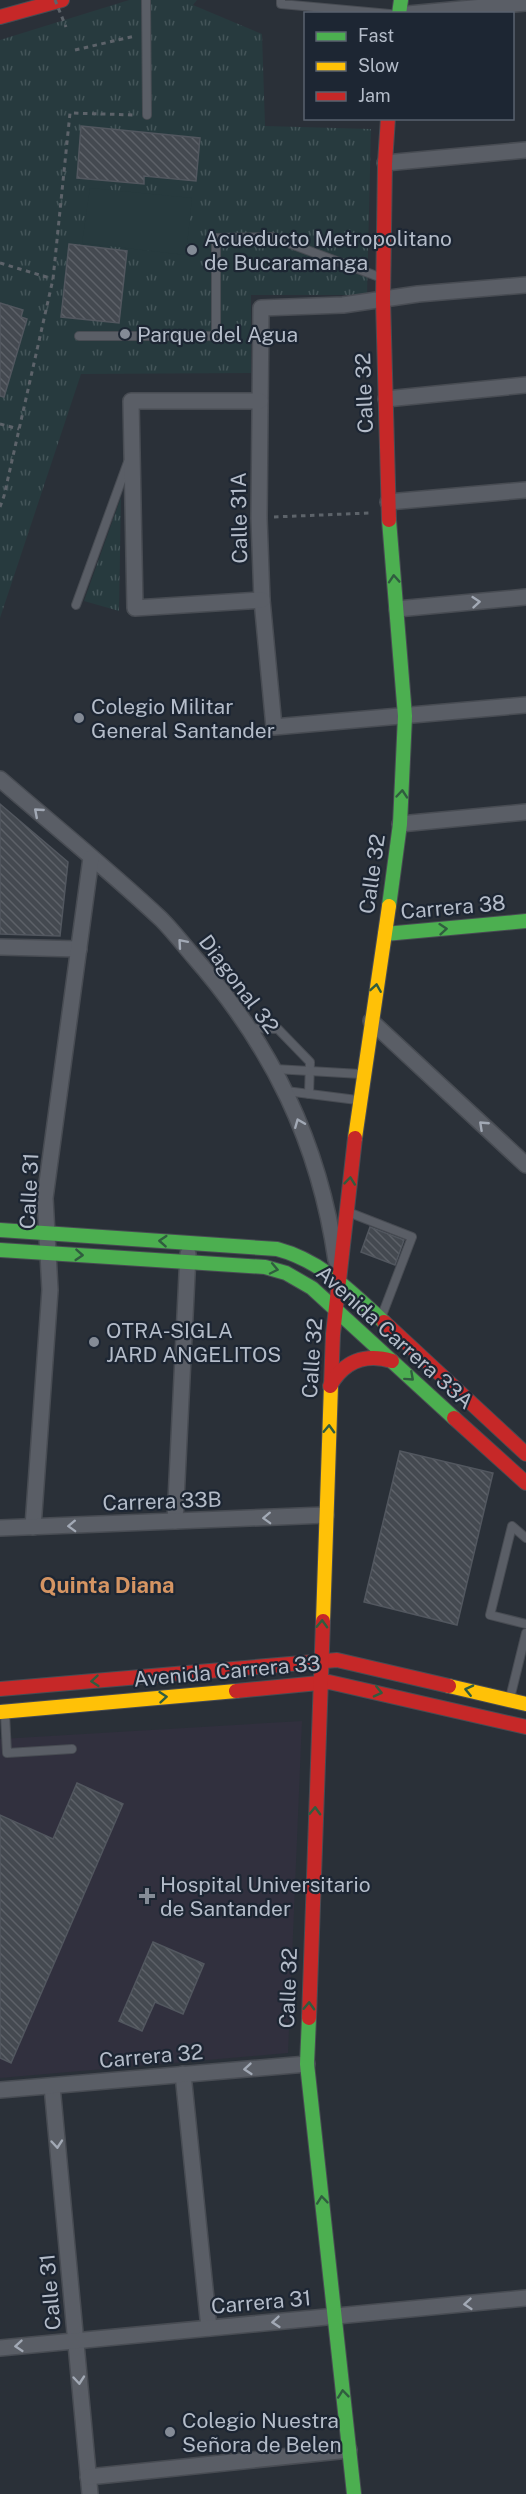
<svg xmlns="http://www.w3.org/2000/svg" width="526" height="2494" font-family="'Public Sans',sans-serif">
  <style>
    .medical { fill: #31303e }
    .grass { fill: url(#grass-tufts) }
    .pitch { fill: #273a3e }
    .building { fill: url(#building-back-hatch); stroke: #52575f; stroke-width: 1.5 }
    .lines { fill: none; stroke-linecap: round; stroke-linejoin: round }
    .lane-casing { stroke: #484c53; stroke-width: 10 }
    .street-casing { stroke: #484c53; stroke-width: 18 }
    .fast-casing { stroke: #484c53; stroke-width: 16 }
    .slow-casing { stroke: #484c53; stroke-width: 16 }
    .jam-casing { stroke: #484c53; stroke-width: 16 }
    .path { stroke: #5d636a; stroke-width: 3; stroke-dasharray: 4.5 4.5; stroke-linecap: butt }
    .lane { stroke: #5a5e66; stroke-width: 8 }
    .street { stroke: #5a5e66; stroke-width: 15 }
    .fast { stroke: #4caf50; stroke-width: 14 }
    .slow { stroke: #ffc107; stroke-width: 14 }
    .jam { stroke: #c62828; stroke-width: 14 }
    .path-bridge { stroke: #5d636a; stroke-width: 3; stroke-dasharray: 4.5 4.5; stroke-linecap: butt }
    .oneway { stroke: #305d3f }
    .oneway2 { stroke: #a2a9b5 }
    .poi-dot { fill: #848b96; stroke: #1d2633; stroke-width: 2 }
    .labels { text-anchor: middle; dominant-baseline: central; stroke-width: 4.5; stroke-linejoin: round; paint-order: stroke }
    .poi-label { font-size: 21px; fill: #b4bcc9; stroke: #1d2633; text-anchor: start }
    .street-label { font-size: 21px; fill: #b4bcc9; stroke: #1d2633 }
    .neighbourhood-label { font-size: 22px; font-weight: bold; fill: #d59563; stroke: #1d2633 }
  </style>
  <defs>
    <pattern id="grass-tufts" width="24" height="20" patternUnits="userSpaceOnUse" patternTransform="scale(1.5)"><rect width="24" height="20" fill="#273a3e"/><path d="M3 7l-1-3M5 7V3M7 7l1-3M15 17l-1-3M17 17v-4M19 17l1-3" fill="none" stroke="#445559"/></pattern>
    <pattern id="building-back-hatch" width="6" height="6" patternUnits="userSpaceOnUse" patternTransform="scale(1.5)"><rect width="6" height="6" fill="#444950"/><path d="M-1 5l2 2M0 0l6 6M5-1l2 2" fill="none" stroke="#5d6168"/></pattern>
  </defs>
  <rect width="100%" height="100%" fill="#2a3038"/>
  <polygon class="medical" points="302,1721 288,2053 0,2078 0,1739"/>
  <g class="grass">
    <polygon points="129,0 197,0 193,5 262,34 265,126 371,129 367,295 251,295 251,373 81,374 0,618 0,40"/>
    <polygon points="121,497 119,611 84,601"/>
  </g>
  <polygon class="pitch" points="90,188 192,198 186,255 82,243"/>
  <g class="building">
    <polygon points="81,126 200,138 196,181 144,176 144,184 77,178"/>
    <polygon points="69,244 127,251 119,323 61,317"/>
    <polygon points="0,303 23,310 21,317 27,319 4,397 0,396"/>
    <polygon points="0,804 68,862 60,936 0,934"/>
    <polygon points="370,1227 404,1240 395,1265 361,1252"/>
    <polygon points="400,1451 493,1473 457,1625 364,1602"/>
    <polygon points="77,1783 123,1804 11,2063 0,2058 0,1815 53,1839"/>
    <polygon points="153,1942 204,1964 183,2014 155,2002 142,2031 119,2021"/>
  </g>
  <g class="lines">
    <defs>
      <g id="lane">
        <polyline points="146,0 147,115"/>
        <polyline points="281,0 281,4 390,14"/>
        <polyline points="79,336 216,336 216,238 272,237 382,278"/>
        <polyline points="76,605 128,462"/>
        <polyline points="249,1028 278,1029 310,1062 309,1094"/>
        <polyline points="275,1069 361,1074"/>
        <polyline points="286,1091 357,1100"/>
        <polyline points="348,1212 412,1237 381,1318"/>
        <polyline points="526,1538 512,1526 490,1615 526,1624"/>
        <polyline points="510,1698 526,1633"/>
        <polyline points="5,1714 7,1753 72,1749"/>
      </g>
      <g id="street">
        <polyline points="408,14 526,3"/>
        <polyline points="385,163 526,150"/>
        <polyline points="526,285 418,294 343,305 261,308 259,518 262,600 274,727 526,705"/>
        <polyline points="386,399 526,385"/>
        <polyline points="260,401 131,401 135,608 262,600"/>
        <polyline points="388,502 526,490"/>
        <polyline points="397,609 526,597"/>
        <path d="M0,779C53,825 109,870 161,919C172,930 183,944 194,957C272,1046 319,1142 336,1260"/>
        <polyline points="400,824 526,812"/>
        <polyline points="0,947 79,949"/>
        <polyline points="371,1021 526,1165"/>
        <polyline points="175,1521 188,1254"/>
        <polyline points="33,1527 50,1290 45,1198 91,858"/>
        <polyline points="0,1528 326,1515"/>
        <polyline points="183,2074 209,2328"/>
        <polyline points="52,2086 90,2494"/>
        <polyline points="0,2090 307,2064"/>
        <polyline points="0,2348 526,2298"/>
        <polyline points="88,2477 349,2450"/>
      </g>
      <g id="fast">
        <polyline points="399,14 401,0"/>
        <polyline points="389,906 400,824 405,716 389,520"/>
        <polyline points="385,934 526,921"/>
        <path d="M0,1230L277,1249C322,1261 351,1292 384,1322"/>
        <polyline points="0,1250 265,1267 286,1273 312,1288 454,1418"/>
        <polyline points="309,2018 307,2064 354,2494"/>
      </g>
      <g id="slow">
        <polyline points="355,1138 389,906"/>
        <polyline points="323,1621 331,1385"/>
        <polyline points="449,1686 526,1704"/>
        <polyline points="0,1712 236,1691"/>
      </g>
      <g id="jam">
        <polyline points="0,17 62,0"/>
        <polyline points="388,118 385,163 383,300 389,520"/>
        <polyline points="384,1322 526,1454"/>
        <polyline points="331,1385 333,1334 355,1138"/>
        <path d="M330,1386C344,1361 365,1353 392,1361"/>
        <polyline points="454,1418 526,1483"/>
        <polyline points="0,1689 337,1660 449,1686"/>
        <polyline points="236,1691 329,1682 526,1727"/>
        <polyline points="309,2018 323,1621"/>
      </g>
    </defs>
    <use href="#lane" class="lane-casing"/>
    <use href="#street" class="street-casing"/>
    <use href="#fast" class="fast-casing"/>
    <use href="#slow" class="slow-casing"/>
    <use href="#jam" class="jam-casing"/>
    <g class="path">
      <polyline points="75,50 135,36"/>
      <polyline points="0,263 53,279"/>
      <polyline points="0,424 19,429"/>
      <polyline points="0,507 4,496 53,279 70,113 135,115"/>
      <polyline points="274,517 369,513"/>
    </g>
    <use href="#lane" class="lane"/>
    <use href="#street" class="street"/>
    <use href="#fast" class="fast"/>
    <use href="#slow" class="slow"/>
    <use href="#jam" class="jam"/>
    <polyline class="path-bridge" points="55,0 66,27"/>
  </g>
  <defs><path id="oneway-chevron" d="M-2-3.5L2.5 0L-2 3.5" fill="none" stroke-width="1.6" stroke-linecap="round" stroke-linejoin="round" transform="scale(1.5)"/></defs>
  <g class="oneway">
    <use href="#oneway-chevron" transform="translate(394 579) rotate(-94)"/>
    <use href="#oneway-chevron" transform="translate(402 794) rotate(-85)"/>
    <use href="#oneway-chevron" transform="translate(443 929) rotate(-5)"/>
    <use href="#oneway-chevron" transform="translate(376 988) rotate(-81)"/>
    <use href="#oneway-chevron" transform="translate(350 1181) rotate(-84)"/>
    <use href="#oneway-chevron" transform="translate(163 1241) rotate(-176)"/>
    <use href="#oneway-chevron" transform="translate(79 1255) rotate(4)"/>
    <use href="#oneway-chevron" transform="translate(274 1269) rotate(12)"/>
    <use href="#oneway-chevron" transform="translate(410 1377) rotate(42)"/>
    <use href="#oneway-chevron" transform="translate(329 1429) rotate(-88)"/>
    <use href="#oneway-chevron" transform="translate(322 1624) rotate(-88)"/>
    <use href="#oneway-chevron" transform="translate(95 1681) rotate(175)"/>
    <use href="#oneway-chevron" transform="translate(469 1690) rotate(-167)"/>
    <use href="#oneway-chevron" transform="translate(378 1692) rotate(13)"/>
    <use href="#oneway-chevron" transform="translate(163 1697) rotate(-5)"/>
    <use href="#oneway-chevron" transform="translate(315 1811) rotate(-88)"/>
    <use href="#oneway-chevron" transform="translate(309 2006) rotate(-88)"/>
    <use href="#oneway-chevron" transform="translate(322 2200) rotate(-96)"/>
    <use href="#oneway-chevron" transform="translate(343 2394) rotate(-96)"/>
  </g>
  <g class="oneway2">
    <use href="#oneway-chevron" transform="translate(476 602) rotate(-5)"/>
    <use href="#oneway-chevron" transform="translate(38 812) rotate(-139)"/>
    <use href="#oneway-chevron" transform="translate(182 943) rotate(-131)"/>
    <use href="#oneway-chevron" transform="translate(299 1123) rotate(-112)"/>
    <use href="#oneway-chevron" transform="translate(483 1125) rotate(-137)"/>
    <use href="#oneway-chevron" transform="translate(267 1518) rotate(178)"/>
    <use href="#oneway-chevron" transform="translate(72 1526) rotate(178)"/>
    <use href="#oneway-chevron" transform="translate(248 2069) rotate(175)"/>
    <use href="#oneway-chevron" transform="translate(57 2144) rotate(85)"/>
    <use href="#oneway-chevron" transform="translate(468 2304) rotate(175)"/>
    <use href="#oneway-chevron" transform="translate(276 2322) rotate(175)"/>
    <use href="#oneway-chevron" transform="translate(19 2346) rotate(175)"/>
    <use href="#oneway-chevron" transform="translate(79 2380) rotate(85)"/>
  </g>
  <g class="poi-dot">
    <circle cx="192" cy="250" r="6"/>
    <circle cx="125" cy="334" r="6"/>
    <circle cx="79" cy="718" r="6"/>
    <circle cx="94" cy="1342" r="6"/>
    <path d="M144 1887h6v6h6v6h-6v6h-6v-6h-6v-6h6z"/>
    <circle cx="170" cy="2432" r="6"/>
  </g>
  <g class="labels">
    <g class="poi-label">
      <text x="204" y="238">Acueducto Metropolitano<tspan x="204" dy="24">de Bucaramanga</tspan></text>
      <text x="137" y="334">Parque del Agua</text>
      <text x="91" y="706">Colegio Militar<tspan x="91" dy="24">General Santander</tspan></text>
      <text x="106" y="1330">OTRA-SIGLA<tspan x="106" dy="24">JARD ANGELITOS</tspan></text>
      <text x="160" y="1884">Hospital Universitario<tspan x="160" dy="24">de Santander</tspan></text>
      <text x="182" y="2420">Colegio Nuestra<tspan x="182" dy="24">Señora de Belen</tspan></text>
    </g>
    <g class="street-label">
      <text transform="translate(364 393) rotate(-92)">Calle 32</text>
      <text transform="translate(239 518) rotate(-91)">Calle 31A</text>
      <text transform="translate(372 874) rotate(-82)">Calle 32</text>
      <text transform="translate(453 907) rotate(-5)">Carrera 38</text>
      <text transform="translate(239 984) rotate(53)">Diagonal 32</text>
      <text transform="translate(29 1191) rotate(-87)">Calle 31</text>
      <text transform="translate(395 1337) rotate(42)">Avenida Carrera 33A</text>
      <text transform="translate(312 1358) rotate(-86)">Calle 32</text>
      <text transform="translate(162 1501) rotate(-2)">Carrera 33B</text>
      <text transform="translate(227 1671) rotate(-5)">Avenida Carrera 33</text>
      <text transform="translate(288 1988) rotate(-88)">Calle 32</text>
      <text transform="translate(151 2056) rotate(-5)">Carrera 32</text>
      <text transform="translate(50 2292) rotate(-95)">Calle 31</text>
      <text transform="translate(261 2302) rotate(-5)">Carrera 31</text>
    </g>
    <g class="neighbourhood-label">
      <text x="107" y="1585">Quinta Diana</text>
    </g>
  </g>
  <rect x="304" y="12" width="210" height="108" fill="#1d2633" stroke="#59626f" stroke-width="1.5"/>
  <rect x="316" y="32" width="30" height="9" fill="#4caf50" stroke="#59626f" stroke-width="1.5"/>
  <text x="358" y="42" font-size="18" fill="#b4bcc9">Fast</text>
  <rect x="316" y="62" width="30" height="9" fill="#ffc107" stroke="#59626f" stroke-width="1.5"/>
  <text x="358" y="72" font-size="18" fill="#b4bcc9">Slow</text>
  <rect x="316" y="92" width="30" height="9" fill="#c62828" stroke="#59626f" stroke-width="1.5"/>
  <text x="358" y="102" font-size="18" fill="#b4bcc9">Jam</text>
</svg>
